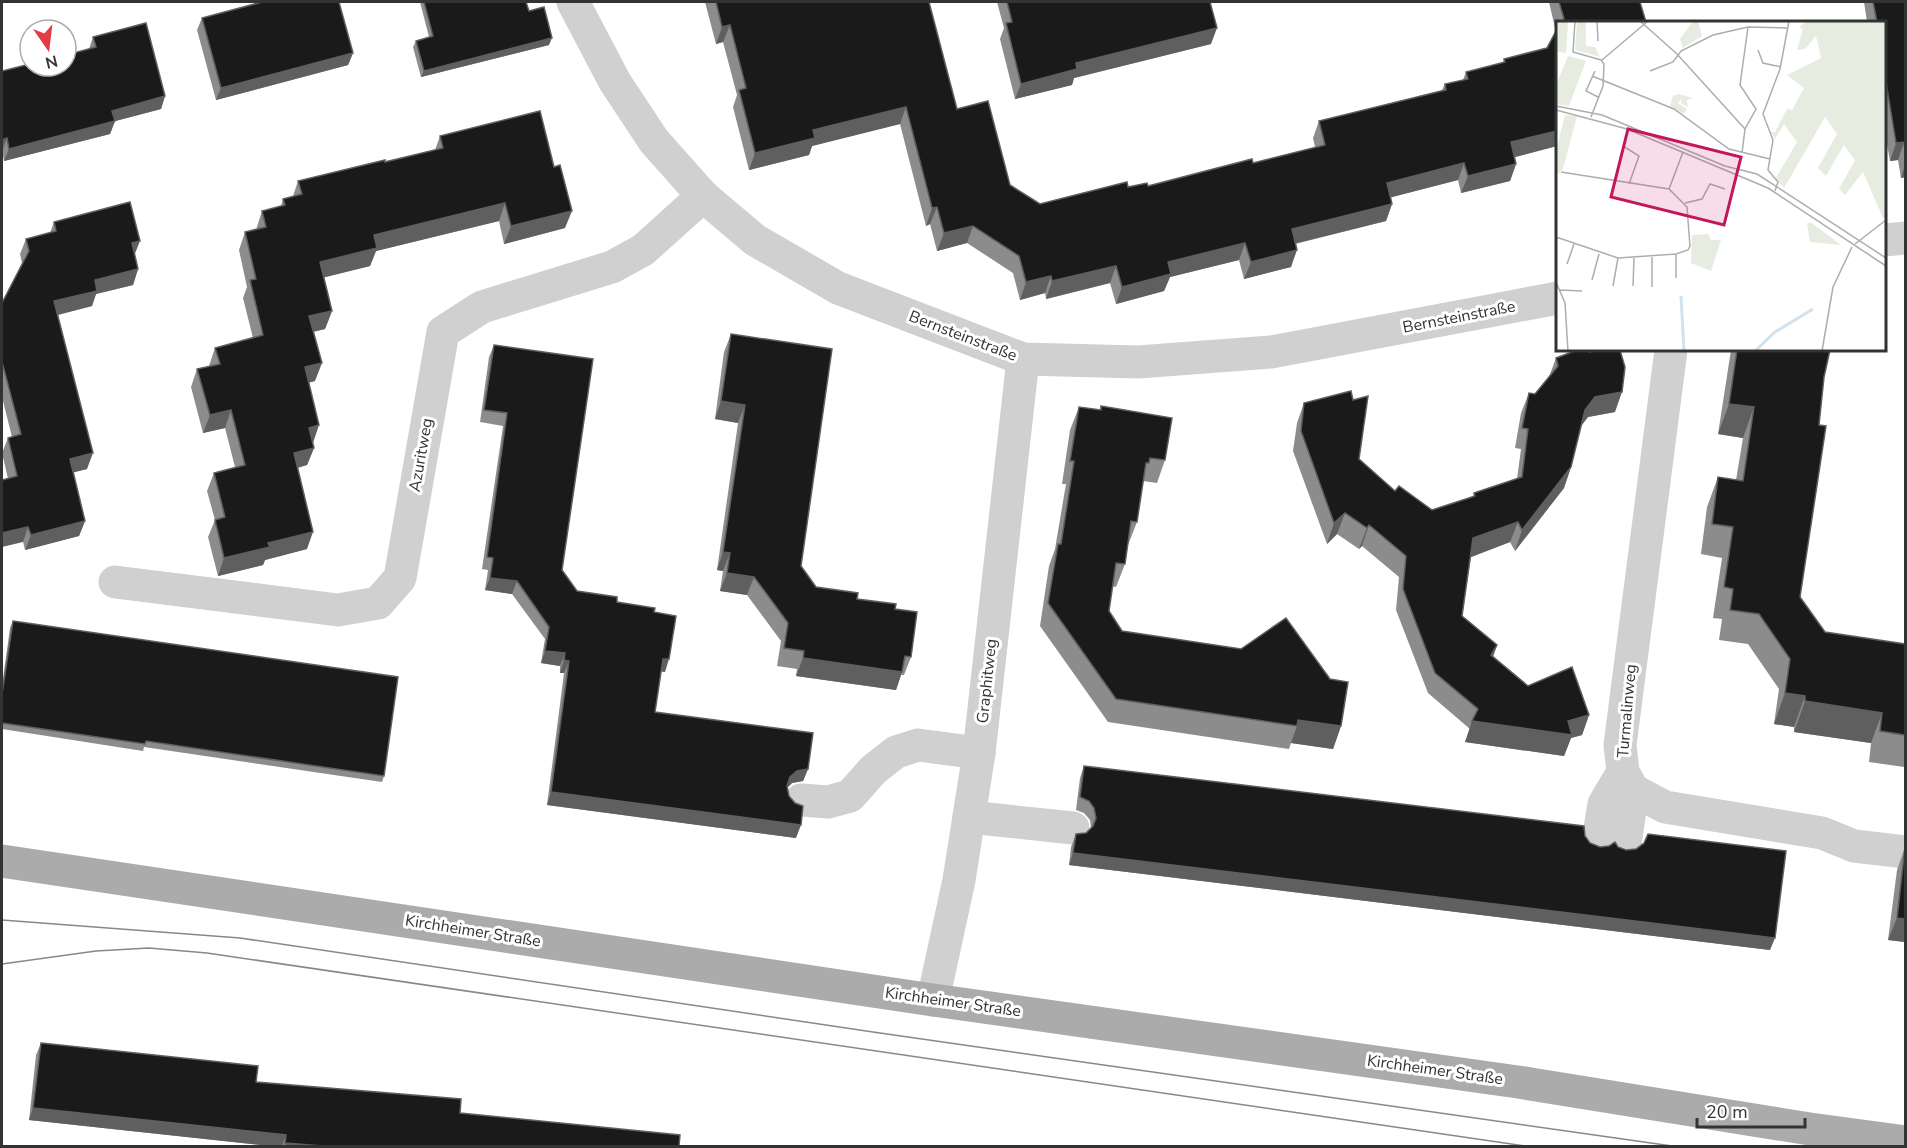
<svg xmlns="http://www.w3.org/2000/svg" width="1907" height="1148" font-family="'Nunito Sans',sans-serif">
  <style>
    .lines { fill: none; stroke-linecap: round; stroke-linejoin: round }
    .minor { stroke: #d0d0d0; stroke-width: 33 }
    .major { stroke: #ababab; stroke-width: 33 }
    .tram { stroke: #888; stroke-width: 1.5 }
    .wall { fill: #8c8c8c }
    .shaded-wall { fill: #5f5f5f }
    .building { fill: #1a1a1a; stroke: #5f5f5f; stroke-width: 1.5 }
    .labels { text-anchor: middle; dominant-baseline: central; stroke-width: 6; stroke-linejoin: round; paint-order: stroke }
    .street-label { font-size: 16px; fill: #333; stroke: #fff }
    .inset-river { fill: none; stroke: #cfe2ee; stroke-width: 3 }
    .inset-road { fill: none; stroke: #adadad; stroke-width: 1.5 }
    .view { fill: #c2185b; fill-opacity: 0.15; stroke: #c2185b; stroke-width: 3 }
    .inset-edge { fill: none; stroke: #333; stroke-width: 3 }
  </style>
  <rect width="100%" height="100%" fill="#fff"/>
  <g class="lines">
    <g class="minor">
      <polyline points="573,2 615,82 654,141 703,196 755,240 838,288 1023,359 1138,362 1271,352 1558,298"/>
      <polyline points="1884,240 1906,238"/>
      <polyline points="1671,350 1620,745 1623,772 1633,790 1665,807 1822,833 1854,846 1906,852"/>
      <polyline points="115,582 338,610 378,603 400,578 443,332 482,307 612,267 643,250 703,196"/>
      <polyline points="801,800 828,802 850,796 873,770 896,752 918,745 979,753"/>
      <polyline points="969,817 1073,828"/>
      <polyline points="1598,841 1604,804 1623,772"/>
      <polyline points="1625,844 1633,790"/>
      <polyline points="933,1000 959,880 979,753 1023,359"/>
    </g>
    <polyline class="major" points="2,861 933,1000 1518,1082 1810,1129 1906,1142"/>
    <g class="tram">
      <polyline points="2,920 240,938 873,1032 1672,1146"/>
      <polyline points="2,964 96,951 149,948 207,953 1525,1146"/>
    </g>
  </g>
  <g class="wall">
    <polygon points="420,2 526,2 529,11 549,45 421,77 413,47 416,41 429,37"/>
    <polygon points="705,2 929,2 957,109 1010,185 1040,204 1128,187 1148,186 1253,163 1315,147 1313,138 1319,121 1442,90 1445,84 1463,80 1466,72 1503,63 1504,59 1547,48 1556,32 1549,2 1640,2 1646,22 1557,22 1557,146 1514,157 1516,164 1510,181 1461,193 1458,180 1391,197 1392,204 1386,221 1295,244 1291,267 1244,279 1239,260 1170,277 1164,291 1116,304 1110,283 1046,299 1045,293 1020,300 1013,273 967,243 937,251 930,224 926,226 900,124 812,146 809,155 749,170 733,107 737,95 723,42 716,44"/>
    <polygon points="997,2 1210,2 1211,44 1074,78 1072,85 1015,99 1000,39 1004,28"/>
    <polygon points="1864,2 1905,2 1905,177 1901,178 1898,160 1890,161 1884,128 1884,22 1867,22"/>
    <polygon points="202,18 353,53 348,65 216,100 197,30"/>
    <polygon points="93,37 165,96 161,109 115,121 110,134 4,161 2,151 2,71 89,49"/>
    <polygon points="440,136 565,228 504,244 499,221 376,251 370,266 324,277 332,311 325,329 313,332 315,381 308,383 313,443 314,448 307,465 298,468 307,549 265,560 263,565 218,576 208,537 215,520 207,491 214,473 235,467 225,428 203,433 191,387 197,369 209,366 215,348 253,338 243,298 247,287 239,250 245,232 256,230 262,211 281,206 283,199 293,196 298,181 435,150"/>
    <polygon points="54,222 135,255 138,269 133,285 96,294 92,306 58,315 87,469 73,472 85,521 79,536 25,550 2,453 8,438 12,437 2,397 2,301 3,301 22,263 20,254 26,239 50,233"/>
    <polygon points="731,334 801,566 816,587 895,609 911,657 904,675 901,675 896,690 796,676 797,669 777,666 781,641 747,595 720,591 723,571 717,570 738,423 715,419 724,352"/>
    <polygon points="494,345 562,570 577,591 654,612 665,672 661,671 655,712 808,769 803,781 792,783 787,788 796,838 547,805 564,673 560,673 560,666 541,663 545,639 512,594 485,590 488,570 482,569 503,426 480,422 489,357"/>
    <polygon points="1731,350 1830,350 1824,377 1800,597 1825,632 1905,644 1905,764 1904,767 1869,762 1871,743 1794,732 1794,727 1774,724 1779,689 1748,644 1719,640 1722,619 1713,618 1722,558 1701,554 1707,507 1718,477 1736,480 1743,438 1718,434"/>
    <polygon points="1556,358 1615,412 1588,417 1581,426 1571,467 1564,488 1515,551 1510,542 1471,557 1462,616 1497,645 1493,657 1528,686 1589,715 1582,735 1571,738 1564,756 1465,742 1470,729 1428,693 1396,610 1399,577 1362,546 1359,549 1337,534 1327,544 1293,451 1297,423 1304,403 1359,459 1395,491 1432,510 1473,497 1474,493 1517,479 1521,449 1515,448 1521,413 1529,393 1535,394 1549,377"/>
    <polygon points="1101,406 1165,460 1157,483 1143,481 1137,522 1128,545 1125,564 1116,587 1112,586 1109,611 1122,631 1341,726 1333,749 1291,743 1289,749 1108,722 1040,626 1049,566 1055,549 1066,484 1062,484 1070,430 1079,407 1100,410"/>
    <polygon points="13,621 384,776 382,782 144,747 143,751 2,729 2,686 10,628"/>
    <polygon points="1084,766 1585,836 1590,843 1600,847 1618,847 1770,950 1069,865 1071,847 1076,834 1086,833 1091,828 1090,820 1084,813 1076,810 1080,778"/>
    <polygon points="1905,847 1905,942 1888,940 1897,870"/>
    <polygon points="41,1043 256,1082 679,1146 271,1146 29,1120 36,1055"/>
  </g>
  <g class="shaded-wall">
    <polygon points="730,25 723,42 716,44 722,27"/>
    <polygon points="1217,28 1211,44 1074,78 1072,85 1015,99 1021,84 1076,63"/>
    <polygon points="552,38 549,45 421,77 424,71"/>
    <polygon points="353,53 348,65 216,100 221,88"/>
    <polygon points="165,96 161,109 108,123 112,111"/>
    <polygon points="906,107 900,124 812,146 809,155 749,170 755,153 813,130"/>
    <polygon points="115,121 110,134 4,161 9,149"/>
    <polygon points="1557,131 1557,146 1504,160 1511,142"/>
    <polygon points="7,138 2,151 2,140"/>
    <polygon points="1904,142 1898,160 1890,161 1896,143"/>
    <polygon points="1464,163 1458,180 1381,200 1387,183"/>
    <polygon points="1516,164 1510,181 1461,193 1468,176"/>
    <polygon points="1905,165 1905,177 1901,178"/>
    <polygon points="505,203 499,221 376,251 370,266 314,280 320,262 374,235"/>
    <polygon points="1392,204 1386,221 1285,246 1292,229"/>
    <polygon points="937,207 930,224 926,226 932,208"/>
    <polygon points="572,211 565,228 504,244 511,226"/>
    <polygon points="973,226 967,243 937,251 944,233"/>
    <polygon points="140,241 134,256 132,243"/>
    <polygon points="1245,243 1239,260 1170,277 1164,291 1116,304 1122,287 1168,262"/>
    <polygon points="1297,250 1291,267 1244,279 1251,262"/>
    <polygon points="1116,266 1110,283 1046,299 1052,281"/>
    <polygon points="138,269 133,285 96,294 92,306 49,317 54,301 95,280"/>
    <polygon points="1051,276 1045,293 1020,300 1026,282"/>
    <polygon points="332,311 325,329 303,334 309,316"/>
    <polygon points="322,363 315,381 298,385 305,367"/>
    <polygon points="1622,392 1615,412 1588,417 1578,430 1585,410 1595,397"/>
    <polygon points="721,401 745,405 738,423 715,419"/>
    <polygon points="1729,404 1754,407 1743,438 1718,434"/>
    <polygon points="231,410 225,428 203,433 210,415"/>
    <polygon points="319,425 313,443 309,428"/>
    <polygon points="314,448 307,465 287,470 294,453"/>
    <polygon points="93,453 87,469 64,475 70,459"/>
    <polygon points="1571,467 1564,488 1515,551 1522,530"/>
    <polygon points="1345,513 1337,534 1327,544 1334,523"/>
    <polygon points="85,521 79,536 25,550 31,535"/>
    <polygon points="1518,522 1510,542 1466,559 1473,538"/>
    <polygon points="1369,525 1362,546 1359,549 1367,528"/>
    <polygon points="28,527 23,542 2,547 2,533"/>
    <polygon points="313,532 307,549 265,560 263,565 218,576 224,558 268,543"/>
    <polygon points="723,552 730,553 723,571 717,570"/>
    <polygon points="727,573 754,577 747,595 720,591"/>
    <polygon points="490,578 517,581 512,594 485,590"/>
    <polygon points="1497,645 1490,665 1491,655"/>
    <polygon points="545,651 565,653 560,666 541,663"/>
    <polygon points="803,658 902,672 896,690 796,676"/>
    <polygon points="663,659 669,659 665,672 659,671"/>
    <polygon points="564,660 569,661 564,673 560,673"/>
    <polygon points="1785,693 1805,696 1794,727 1774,724"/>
    <polygon points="1805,701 1882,713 1871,743 1794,732"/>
    <polygon points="1589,715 1582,735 1571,738 1564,756 1465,742 1472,721 1568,721"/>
    <polygon points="1298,720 1341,726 1333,749 1291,743 1297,726"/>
    <polygon points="808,769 803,781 792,783 785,790 790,777 797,771"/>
    <polygon points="551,792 801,825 796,838 547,805"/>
    <polygon points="1073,853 1775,938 1770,950 1069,865"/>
    <polygon points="1897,918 1905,919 1905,942 1888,940"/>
    <polygon points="33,1108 286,1135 282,1146 271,1146 29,1120"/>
    <polygon points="285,1143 323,1146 284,1146"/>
  </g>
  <g class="building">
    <polygon points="262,2 339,2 353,53 221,88 202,18"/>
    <polygon points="424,2 526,2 529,11 544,7 552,38 424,71 416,41 433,36"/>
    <polygon points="716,2 929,2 957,109 988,101 1010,185 1040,204 1127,182 1128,187 1147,183 1148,186 1252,159 1253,163 1325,145 1319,121 1446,90 1445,84 1468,79 1466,72 1505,62 1504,59 1547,48 1557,29 1557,131 1511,142 1516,164 1468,176 1464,163 1387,183 1392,204 1292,229 1297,250 1251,262 1245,243 1168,262 1171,274 1122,287 1116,266 1052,281 1051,276 1026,282 1019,256 973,226 944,233 937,207 932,208 906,107 813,130 815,138 755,153 739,90 746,88 730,25 722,27"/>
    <polygon points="1007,2 1210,2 1217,28 1076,63 1077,69 1021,84 1006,23 1012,22"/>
    <polygon points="1559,2 1640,2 1646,22 1562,22 1564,19"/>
    <polygon points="1873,2 1905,2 1905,150 1904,142 1896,143 1884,70 1884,22 1877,22"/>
    <polygon points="146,23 165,96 112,111 115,121 9,149 7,138 2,140 2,71 30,64 30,66 66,66 66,55 96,47 93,37"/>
    <polygon points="540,111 554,167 560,165 572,211 511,226 505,203 374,235 377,248 320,262 332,311 309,316 322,363 305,367 319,425 309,428 314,448 294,453 313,532 268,543 270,547 224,558 215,520 225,517 214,473 245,465 231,410 210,415 197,369 220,364 215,348 263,335 250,280 256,279 245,232 266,227 262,211 285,205 283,199 302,194 298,181 385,160 385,162 443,148 440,136"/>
    <polygon points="130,202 140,241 132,243 138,269 95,280 97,291 54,301 93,453 70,459 85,521 31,535 28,527 2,533 2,480 17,476 8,438 21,434 2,362 2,301 3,301 29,251 26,239 56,231 54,222"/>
    <polygon points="731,334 832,349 801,566 816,587 858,593 857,599 896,604 895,609 917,612 911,657 905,656 902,672 803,658 804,651 784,648 788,623 754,577 727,573 730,553 723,552 745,405 721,401"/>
    <polygon points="494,345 593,359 562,570 577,591 617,597 617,602 655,608 654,612 676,616 669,659 663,659 655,712 813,733 808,769 797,771 790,777 787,786 789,796 795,803 803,806 801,825 551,792 569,661 564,660 565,653 545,651 549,627 517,581 490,578 493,558 487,557 507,413 484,410"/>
    <polygon points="1577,350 1588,350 1589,352 1596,350 1620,350 1625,367 1622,392 1595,397 1585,410 1571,467 1522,530 1518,522 1473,538 1462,616 1497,645 1491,655 1528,686 1572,667 1589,715 1568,721 1572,735 1472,721 1478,709 1435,673 1403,589 1406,556 1369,525 1367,528 1345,513 1334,523 1301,431 1304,403 1351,391 1353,400 1368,396 1359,459 1395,491 1399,486 1432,510 1475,496 1474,493 1522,477 1528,429 1522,428 1529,393 1535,394 1558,366 1556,358"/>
    <polygon points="1737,350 1830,350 1824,377 1819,425 1826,426 1800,597 1825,632 1905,644 1905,735 1880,731 1882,713 1805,701 1805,696 1785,693 1790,659 1759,614 1730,610 1733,589 1724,587 1733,527 1712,524 1718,477 1743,481 1754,407 1729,404"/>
    <polygon points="1101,406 1172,418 1165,460 1150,458 1149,463 1146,463 1137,522 1131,521 1125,564 1116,563 1109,611 1122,631 1241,649 1286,618 1330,679 1348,682 1341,726 1298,720 1297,726 1116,699 1048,603 1058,544 1061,544 1074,461 1070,461 1079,407 1101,410"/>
    <polygon points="13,621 398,677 384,776 146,741 145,744 2,723 2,694"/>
    <polygon points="1084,766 1584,826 1585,836 1590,843 1600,847 1609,846 1615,842 1618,847 1626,850 1636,849 1644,843 1648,834 1786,851 1775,938 1073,853 1076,834 1086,833 1093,826 1096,818 1094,808 1089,801 1080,797"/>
    <polygon points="1905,847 1905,919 1897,918"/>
    <polygon points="41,1043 258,1066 256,1082 461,1099 460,1113 680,1135 679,1146 323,1146 285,1143 286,1135 33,1108"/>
  </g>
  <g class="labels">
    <g class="street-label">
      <text transform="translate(1459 317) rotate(-11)">Bernsteinstraße</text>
      <text transform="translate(963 336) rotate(21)">Bernsteinstraße</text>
      <text transform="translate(421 455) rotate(-80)">Azuritweg</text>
      <text transform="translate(987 681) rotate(-84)">Graphitweg</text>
      <text transform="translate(1627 711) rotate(-85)">Turmalinweg</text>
      <text transform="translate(473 931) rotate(9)">Kirchheimer Straße</text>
      <text transform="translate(953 1002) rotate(8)">Kirchheimer Straße</text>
      <text transform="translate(1435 1070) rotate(8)">Kirchheimer Straße</text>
    </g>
  </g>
  <g transform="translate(1556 21)">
    <rect width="330" height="330" fill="#fff"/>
    <path d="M0,0L12,1L10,32L0,30ZM21,0H30V25L39,26L44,36L19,29ZM137,0H142L146,15L127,27L124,18ZM251,0H330V196L327,197L307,151L289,174L283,168L299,139L288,124L270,155L262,147L281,113L269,96L228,167L220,157L241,121L228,103L219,118L215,111H219L231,88L236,89L248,67L231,54L265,37L260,15L249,28L241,29L247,8L243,6ZM12,35L30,40L13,85L0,83V64ZM122,73L137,77L131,79L132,86L125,82L126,77L122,82L131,88L128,93L114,85L117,75ZM9,94L21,95L7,148L0,154V130ZM251,202H256L285,224L254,221ZM152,213L155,219H165L155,250L135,242L136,214Z" fill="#e6ecdf"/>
    <path class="inset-river" d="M125,275L128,330M199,330L219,311L257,288"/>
    <path class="inset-road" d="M19,0L17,31L45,39L48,43L47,65L35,96M41,0L42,20M84,0L121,33L189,108M202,29L207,42L225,46M46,39L92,0M39,50L30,70L42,76M94,50L117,41L125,30L157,14L192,6L231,7M36,55L118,88L173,128L214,138M0,85L46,94L169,145L201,153L330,237M0,89L71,108L212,167L330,245M67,125L83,135L73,163M186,132L189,108L200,88L184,64L192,6M113,168L127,131M219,170L222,161L212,149L217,119L207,93L224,48L233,0M129,182L146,178L154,163L169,168M0,216L62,237L120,233L132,229L134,225L131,186L113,168L5,151M299,223L330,199M11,243L18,223M120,257V233M36,259L43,233M0,261L9,282L12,330M57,265L62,237M77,265L78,237M96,266V236M4,269L26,270M266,330L277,266L296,226"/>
    <path class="view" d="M72,108L185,136L168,204L55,176Z"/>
    <rect width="330" height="330" class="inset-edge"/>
  </g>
  <rect width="1907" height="1148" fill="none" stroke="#333333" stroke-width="6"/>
  <g transform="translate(48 48) rotate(166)"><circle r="28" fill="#ffffff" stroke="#adadad" stroke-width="1.5"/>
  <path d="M0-4.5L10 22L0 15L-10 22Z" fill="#e63946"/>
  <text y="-9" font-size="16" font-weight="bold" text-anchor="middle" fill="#333333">N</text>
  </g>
  <path d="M1697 1118v9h108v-9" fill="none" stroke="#333333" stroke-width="3"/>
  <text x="1706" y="1118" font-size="18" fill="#333333" stroke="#ffffff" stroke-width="4.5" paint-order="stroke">20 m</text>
</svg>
